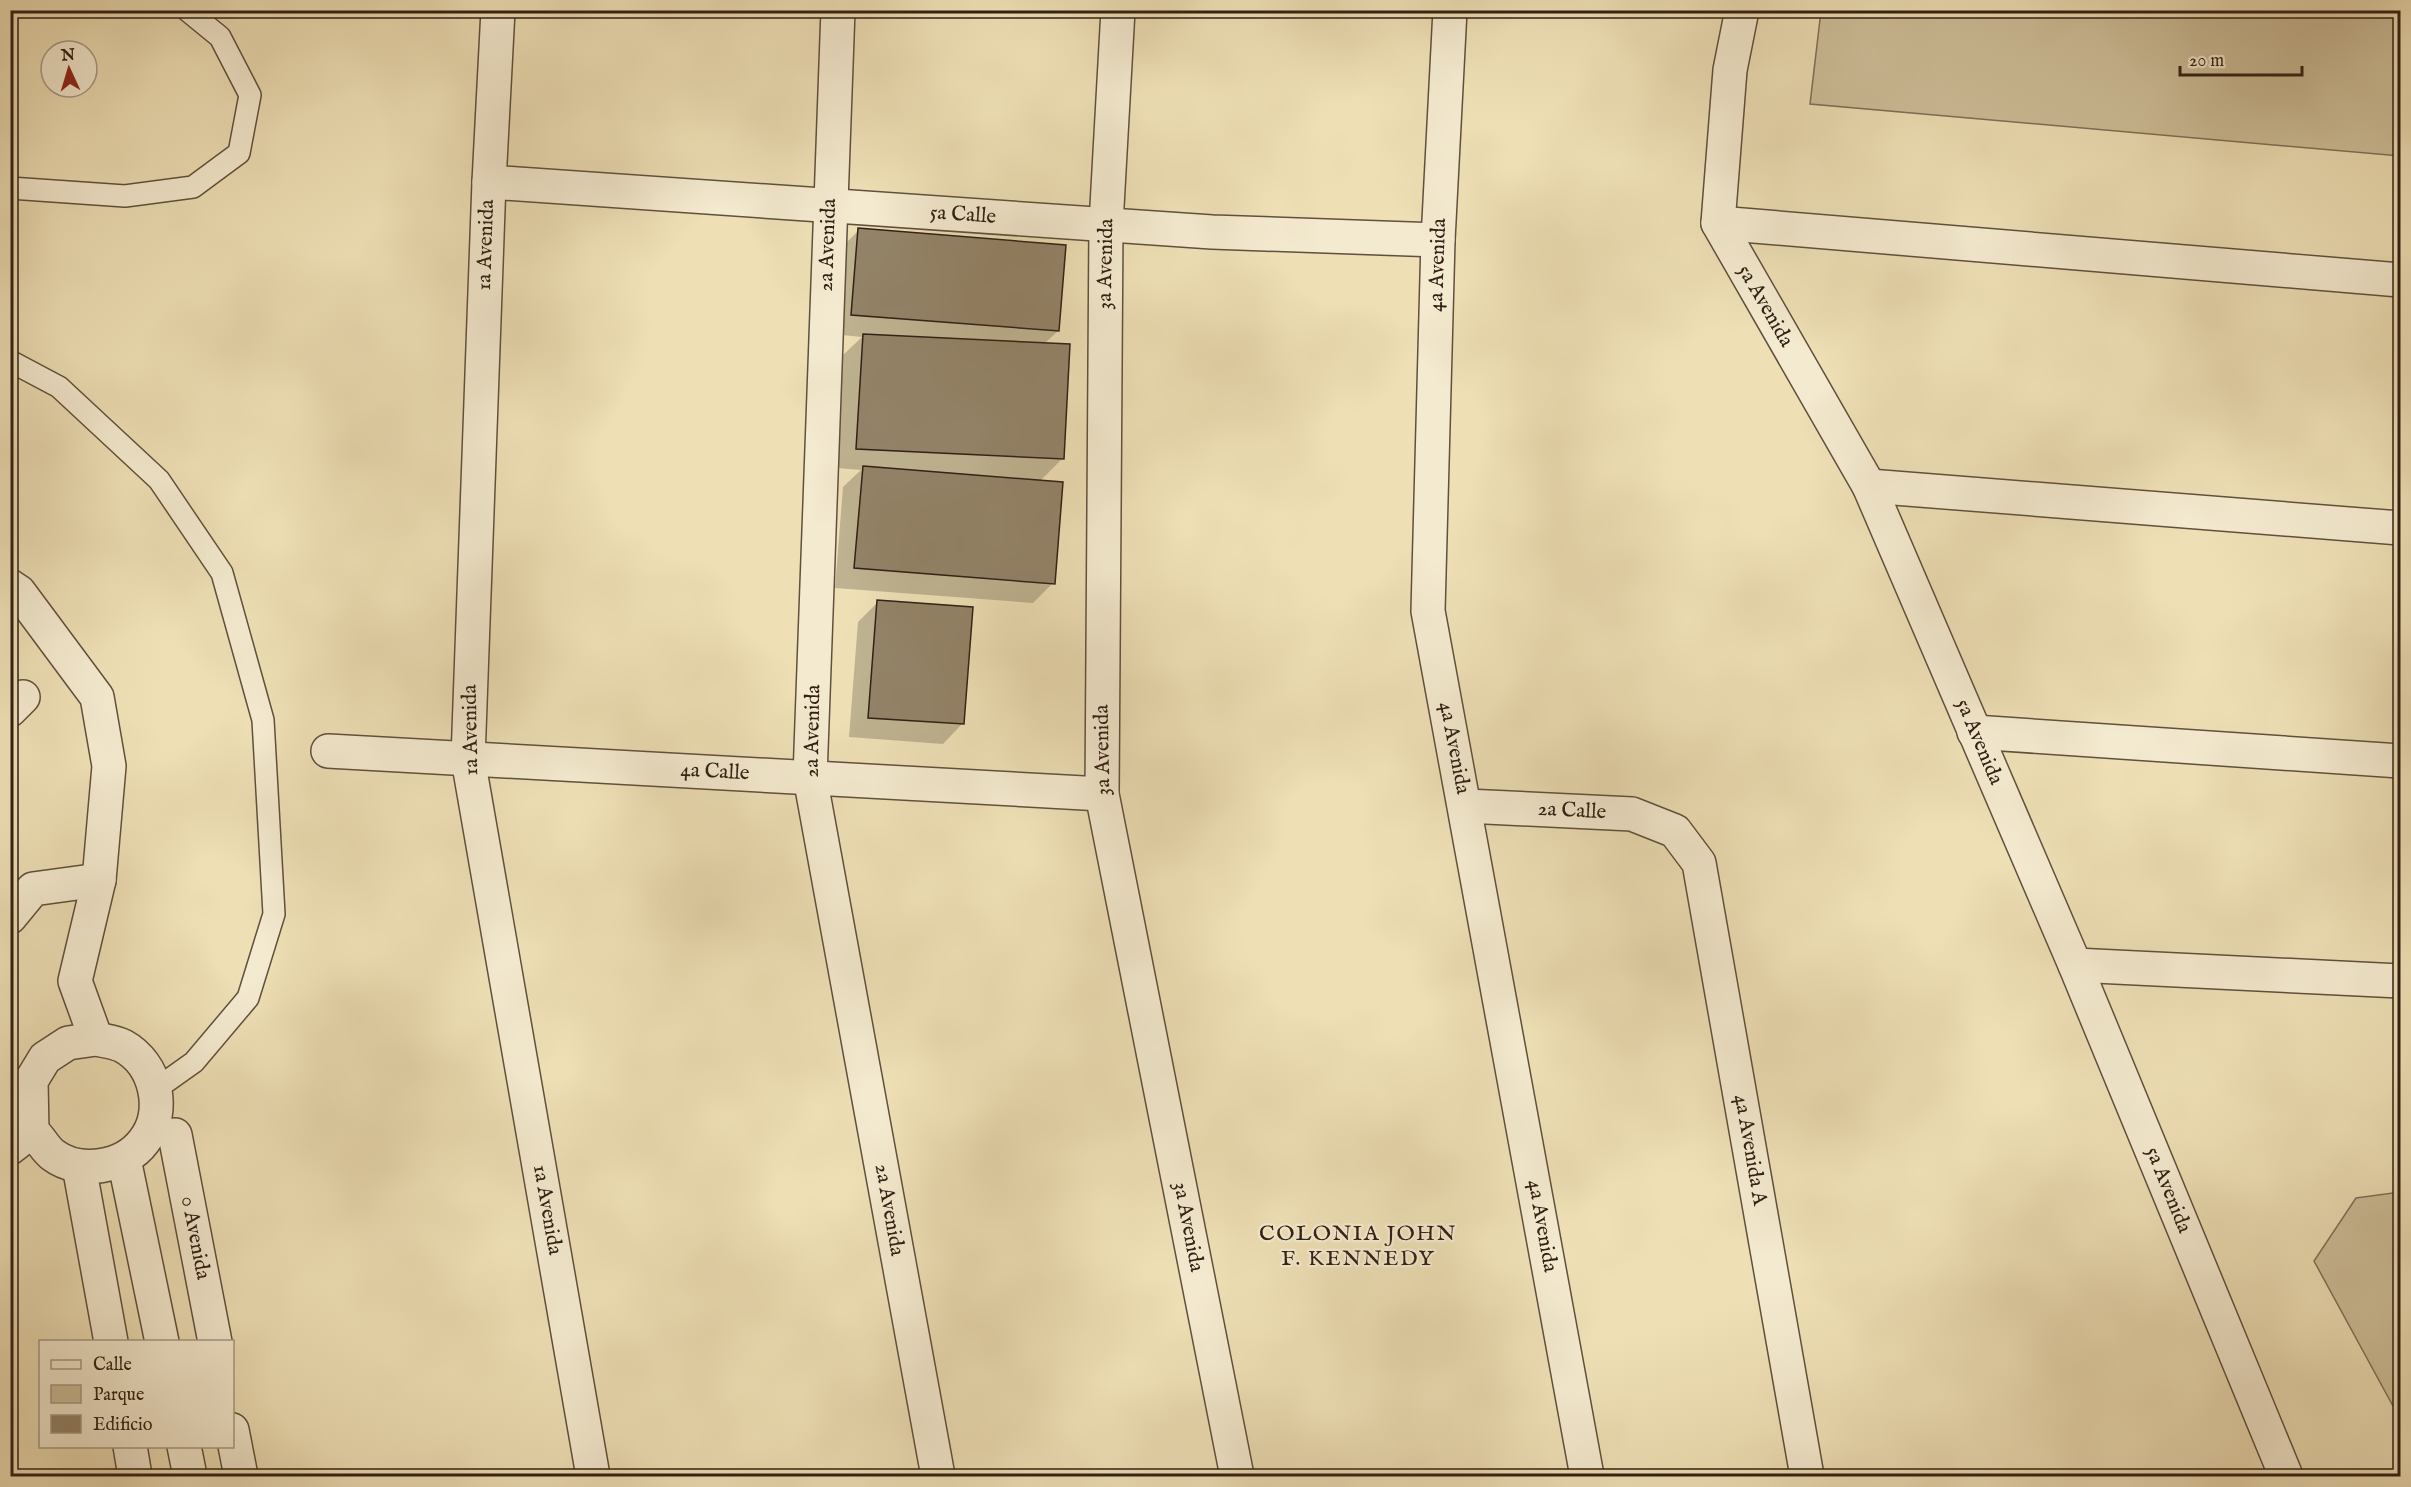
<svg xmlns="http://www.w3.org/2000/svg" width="2411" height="1487" font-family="'IM FELL English',serif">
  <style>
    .green { fill: #cebf9a; stroke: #807058; stroke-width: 1.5 }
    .shadow { fill: #0003 }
    .building { fill: #938368; stroke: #312015; stroke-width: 1.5 }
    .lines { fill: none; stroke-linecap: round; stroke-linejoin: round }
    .service-casing { stroke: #60503d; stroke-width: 24 }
    .minor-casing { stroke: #60503d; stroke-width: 36 }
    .tertiary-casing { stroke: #60503d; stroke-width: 36 }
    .service { stroke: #f4eacf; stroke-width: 21 }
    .minor { stroke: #f4eacf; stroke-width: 33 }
    .tertiary { stroke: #f4eacf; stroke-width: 33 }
    .labels { text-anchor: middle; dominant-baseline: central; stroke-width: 4.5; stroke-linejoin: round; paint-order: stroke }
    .street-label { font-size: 21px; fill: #312015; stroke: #f4eacf }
    .neighbourhood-label { font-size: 22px; letter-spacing: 1.5px; fill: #312015; stroke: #f4eacf }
  </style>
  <rect width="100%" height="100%" fill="#eedfb5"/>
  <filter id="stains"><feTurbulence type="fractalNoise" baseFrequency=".00333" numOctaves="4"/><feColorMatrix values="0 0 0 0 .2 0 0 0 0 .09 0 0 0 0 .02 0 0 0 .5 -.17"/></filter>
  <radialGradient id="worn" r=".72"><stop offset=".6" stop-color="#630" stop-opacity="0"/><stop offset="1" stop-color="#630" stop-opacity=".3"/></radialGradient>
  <g class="green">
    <polygon points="1821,11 2400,11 2400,156 1810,104"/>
    <polygon points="2400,1192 2400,1419 2314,1261 2356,1198"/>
  </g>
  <g class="shadow">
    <polygon points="859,230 1058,331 1044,344 1062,459 1040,481 1053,583 1033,603 835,588 843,487 861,470 837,468 843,355 862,337 832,334 839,250"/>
    <polygon points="878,602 962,724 943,744 849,737 858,622"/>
  </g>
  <g class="building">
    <polygon points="858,228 1066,245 1059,331 851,315"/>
    <polygon points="863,334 1070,344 1064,459 856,449"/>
    <polygon points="863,466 1063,482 1055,584 854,568"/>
    <polygon points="877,600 973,607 964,724 868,718"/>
  </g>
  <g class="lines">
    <defs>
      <g id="service">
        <polyline points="10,188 125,196 193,187 239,153 250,95 220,37 187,10"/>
        <polyline points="10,361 59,387 159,480 222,573 263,720 274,914 248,998 194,1062 156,1089"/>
      </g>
      <g id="minor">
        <polyline points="498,10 489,182 468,759 593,1476"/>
        <polyline points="838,10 810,777 938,1476"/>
        <polyline points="1118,10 1106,224 1102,794 1237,1476"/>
        <polyline points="1742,10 1730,70 1718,223 1869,486 2075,965 2286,1476"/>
        <polyline points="489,182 1212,232 1438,240"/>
        <polyline points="1718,223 2400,280"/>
        <polyline points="1869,486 2400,528"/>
        <polyline points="10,586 19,592 97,697 109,766 99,880 75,981 96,1039"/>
        <polyline points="10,710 23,697"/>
        <polyline points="1974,732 2400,761"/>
        <polyline points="328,751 1102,794"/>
        <polyline points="1466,806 1632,814 1675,831 1699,863 1807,1476"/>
        <polyline points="10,917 33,889 99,880"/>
        <polyline points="2075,965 2400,981"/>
        <path d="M96,1039C105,1041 115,1042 123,1046C156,1064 167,1111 144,1141C124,1168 80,1175 53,1155C45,1149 40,1138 32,1131L31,1081L45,1058L68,1043Z"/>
        <polyline points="175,1135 215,1342"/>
        <polyline points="10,1148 32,1131"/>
        <polyline points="124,1159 162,1342"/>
        <polyline points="79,1166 111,1342"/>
        <polyline points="232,1430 241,1476"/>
        <polyline points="130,1446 135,1476"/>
        <polyline points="184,1446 190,1476"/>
      </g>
      <polyline id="tertiary" points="1450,10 1438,240 1428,611 1587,1476"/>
    </defs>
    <use href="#service" class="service-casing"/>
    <use href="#minor" class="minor-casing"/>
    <use href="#tertiary" class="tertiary-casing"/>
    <use href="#service" class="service"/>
    <use href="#minor" class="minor"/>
    <use href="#tertiary" class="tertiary"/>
  </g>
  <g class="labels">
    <g class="street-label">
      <text transform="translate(963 215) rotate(4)">5a Calle</text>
      <text transform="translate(486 245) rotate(-88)">1a Avenida</text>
      <text transform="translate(828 245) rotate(-88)">2a Avenida</text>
      <text transform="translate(1106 264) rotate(-89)">3a Avenida</text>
      <text transform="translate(1438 265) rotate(-88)">4a Avenida</text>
      <text transform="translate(1765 306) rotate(60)">5a Avenida</text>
      <text transform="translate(471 730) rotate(-91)">1a Avenida</text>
      <text transform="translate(813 731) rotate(-89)">2a Avenida</text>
      <text transform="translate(1979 742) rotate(67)">5a Avenida</text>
      <text transform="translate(1454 748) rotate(79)">4a Avenida</text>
      <text transform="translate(1103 750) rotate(-91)">3a Avenida</text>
      <text transform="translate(715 772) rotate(3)">4a Calle</text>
      <text transform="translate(1572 811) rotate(3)">2a Calle</text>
      <text transform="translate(1750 1150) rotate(80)">4a Avenida A</text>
      <text transform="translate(2168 1190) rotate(68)">5a Avenida</text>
      <text transform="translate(547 1210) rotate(80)">1a Avenida</text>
      <text transform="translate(889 1210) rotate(80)">2a Avenida</text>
      <text transform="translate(1542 1226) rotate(80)">4a Avenida</text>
      <text transform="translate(1188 1227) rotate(79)">3a Avenida</text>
      <text transform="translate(195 1238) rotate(79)">0 Avenida</text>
    </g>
    <g class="neighbourhood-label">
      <text x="1358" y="1234">COLONIA JOHN<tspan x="1358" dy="25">F. KENNEDY</tspan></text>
    </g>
  </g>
  <rect width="2411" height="1487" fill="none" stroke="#eedfb5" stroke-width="36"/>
  <rect x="12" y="12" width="2387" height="1463" fill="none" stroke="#312015" stroke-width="3"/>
  <rect x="18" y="18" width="2375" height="1451" fill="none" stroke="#312015" stroke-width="1.5"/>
  <rect x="39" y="1340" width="195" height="108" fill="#f4eacf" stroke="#a69985" stroke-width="1.5"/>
  <rect x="51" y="1360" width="30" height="9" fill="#f4eacf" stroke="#a69985" stroke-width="1.5"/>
  <text x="93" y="1370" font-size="18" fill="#312015">Calle</text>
  <rect x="51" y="1385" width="30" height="18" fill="#cebf9a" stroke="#a69985" stroke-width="1.5"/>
  <text x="93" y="1400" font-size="18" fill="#312015">Parque</text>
  <rect x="51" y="1415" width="30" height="18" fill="#938368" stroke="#a69985" stroke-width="1.5"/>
  <text x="93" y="1430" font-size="18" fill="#312015">Edificio</text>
  <g transform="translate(69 69) rotate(356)"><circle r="28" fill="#f4eacf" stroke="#a69985" stroke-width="1.5"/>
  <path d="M0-4.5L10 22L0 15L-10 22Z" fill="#8f2418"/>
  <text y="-9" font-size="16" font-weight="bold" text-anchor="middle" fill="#312015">N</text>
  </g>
  <path d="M2180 66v9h122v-9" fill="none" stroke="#312015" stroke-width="3"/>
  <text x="2189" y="66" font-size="18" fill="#312015" stroke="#f4eacf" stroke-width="4.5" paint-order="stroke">20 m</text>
  <rect width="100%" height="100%" filter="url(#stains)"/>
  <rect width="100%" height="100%" fill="url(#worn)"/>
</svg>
